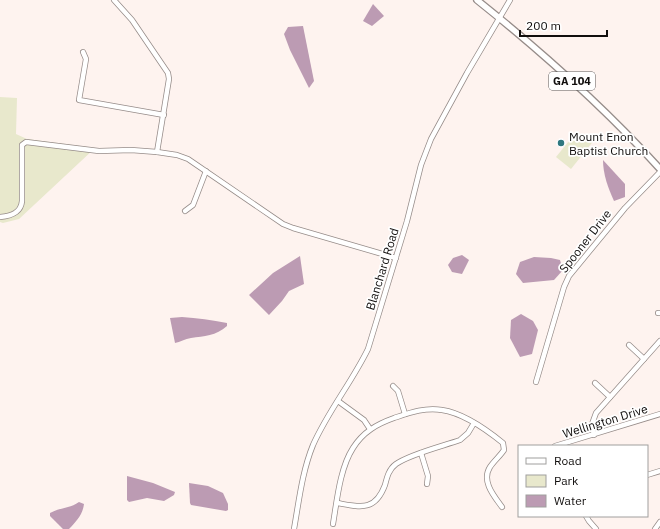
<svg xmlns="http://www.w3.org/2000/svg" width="660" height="529" font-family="'IBM Plex Sans',sans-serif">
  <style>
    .green { fill: #e8e8cc }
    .water { fill: #bc9bb3 }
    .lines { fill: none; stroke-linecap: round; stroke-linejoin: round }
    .minor-casing { stroke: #968c89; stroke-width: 6 }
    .major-casing { stroke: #968c89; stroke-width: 8 }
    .minor { stroke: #fff; stroke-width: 4.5 }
    .major { stroke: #fff; stroke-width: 5.5 }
    .poi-dot { fill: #2f777f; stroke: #fff; stroke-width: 1.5 }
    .labels { text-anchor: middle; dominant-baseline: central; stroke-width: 3.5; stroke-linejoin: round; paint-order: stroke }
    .shield { fill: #fff; stroke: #585656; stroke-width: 1 }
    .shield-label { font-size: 11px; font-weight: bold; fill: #110e0d }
    .poi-label { font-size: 12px; fill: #110e0d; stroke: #fff; text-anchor: start }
    .street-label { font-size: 12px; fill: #110e0d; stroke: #fff }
  </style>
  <rect width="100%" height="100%" fill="#fef3ef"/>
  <g class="green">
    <polygon points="0,97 17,98 16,134 27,139 95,148 19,219 3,223 0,222"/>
    <polygon points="595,139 571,169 556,157 569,141"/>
  </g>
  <g class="water">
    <polygon points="373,4 384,16 372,26 363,21"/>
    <polygon points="303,26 314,81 309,88 290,50 284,34 288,27"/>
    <path d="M603,160L625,184V197L614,201C608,188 603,174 603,160Z"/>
    <polygon points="462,255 469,260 462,274 452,272 448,265 453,258"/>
    <polygon points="300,256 304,284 289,291 282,301 269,315 249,295 273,273"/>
    <polygon points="534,257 551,258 560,260 563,270 554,280 523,283 516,274 520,262"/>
    <polygon points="521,314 533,321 538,330 532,354 520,357 510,338 511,320"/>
    <path d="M182,317C197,318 212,320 227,323V326C216,336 204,336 191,338C185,339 180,342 175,343L170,318Z"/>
    <polygon points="127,476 153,483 175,492 174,495 164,501 147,498 129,502 127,500"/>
    <polygon points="189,483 208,486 223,493 228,504 228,510 226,511 191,505 190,503"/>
    <path d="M79,502L84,504C83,514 76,522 69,529H63L50,516V513C61,507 69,509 79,502Z"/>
  </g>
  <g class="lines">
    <defs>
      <g id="minor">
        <polyline points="114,0 132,20 168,73 169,79 157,152"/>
        <polyline points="83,52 86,59 79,100 164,115"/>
        <polyline points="185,211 193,205 206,171"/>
        <path d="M0,217C11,216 21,213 22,201V145L26,142L99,151L131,150L157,152L177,155L188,159L283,224L293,228L396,258"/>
        <polyline points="658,313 660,313"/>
        <polyline points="629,345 644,359"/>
        <polyline points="536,382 564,287 569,276 625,208 660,172"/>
        <polyline points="595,383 610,397"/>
        <polyline points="393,386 398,391 405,414"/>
        <polyline points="338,401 364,420 370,429"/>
        <polyline points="594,435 592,424 596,413 660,341"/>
        <polyline points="555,446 660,414"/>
        <polyline points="421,453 428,476 427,484"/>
        <polyline points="647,475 660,471"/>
        <path d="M337,503C360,507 375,512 385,485C387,477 389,469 396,464C410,454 443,446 460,440L468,433L474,423"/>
        <polyline points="586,516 589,521 596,529"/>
        <path d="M333,524C337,500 340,468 353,448C363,432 377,424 394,418C409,413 425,407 442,410C463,413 487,430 503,443L504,450C500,456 494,461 490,467C481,481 494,496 502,507"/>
        <path d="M294,529C299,501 302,472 313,445C328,411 352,382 368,349L407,221L421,165L431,139L467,73L510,0"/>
        <polyline points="655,529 660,522"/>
      </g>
      <path id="major" d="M477,0C542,52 604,107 660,169"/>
    </defs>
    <use href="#minor" class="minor-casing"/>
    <use href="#major" class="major-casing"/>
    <use href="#minor" class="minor"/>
    <use href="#major" class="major"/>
  </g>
  <circle class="poi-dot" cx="561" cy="143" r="4"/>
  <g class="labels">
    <rect class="shield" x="549" y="72" width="46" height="18" rx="3"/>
    <g class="shield-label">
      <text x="572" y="81">GA 104</text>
    </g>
    <g class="poi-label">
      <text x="569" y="136">Mount Enon<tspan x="569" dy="14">Baptist Church</tspan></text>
    </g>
    <g class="street-label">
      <text transform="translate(585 241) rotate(-52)">Spooner Drive</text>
      <text transform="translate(382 269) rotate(-73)">Blanchard Road</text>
      <text transform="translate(605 421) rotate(-17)">Wellington Drive</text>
    </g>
  </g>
  <rect x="518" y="445" width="130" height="72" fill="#ffffff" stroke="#a09f9e"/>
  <rect x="526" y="458" width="20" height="6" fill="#ffffff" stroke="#a09f9e"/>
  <text x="554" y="465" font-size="12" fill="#110e0d">Road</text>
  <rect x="526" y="475" width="20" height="12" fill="#e8e8cc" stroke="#a09f9e"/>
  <text x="554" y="485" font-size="12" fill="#110e0d">Park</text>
  <rect x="526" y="495" width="20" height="12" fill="#bc9bb3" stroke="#a09f9e"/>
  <text x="554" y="505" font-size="12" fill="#110e0d">Water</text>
  <path d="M520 30v6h87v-6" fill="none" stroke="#110e0d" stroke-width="2"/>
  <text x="526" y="30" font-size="12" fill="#110e0d" stroke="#ffffff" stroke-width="3" paint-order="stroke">200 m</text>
</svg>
